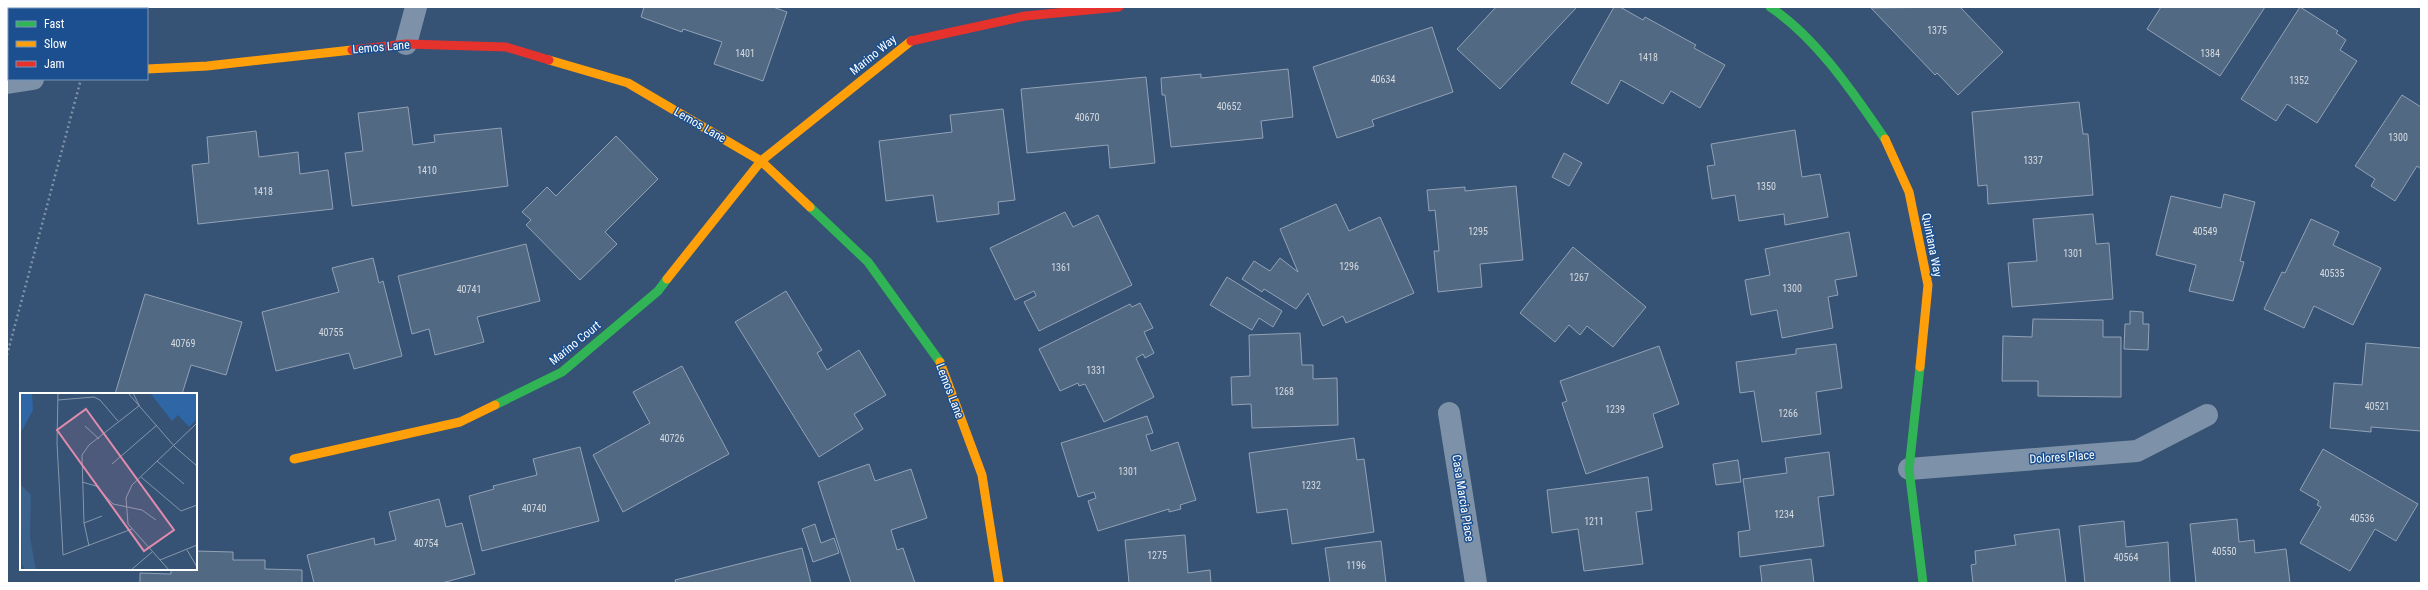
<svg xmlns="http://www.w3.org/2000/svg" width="2428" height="590" font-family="'Roboto Condensed',sans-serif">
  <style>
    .building { fill: #526984; stroke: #92a2b6 }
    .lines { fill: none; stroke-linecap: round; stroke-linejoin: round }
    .path { stroke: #7d92a8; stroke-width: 2.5; stroke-dasharray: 2 3; stroke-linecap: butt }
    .street { stroke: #7d92a8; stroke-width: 22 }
    .fast { stroke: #30b455; stroke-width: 9 }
    .slow { stroke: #ff9f0a; stroke-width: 9 }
    .jam { stroke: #e5322d; stroke-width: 9 }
    .labels { text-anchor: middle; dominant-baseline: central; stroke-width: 3; stroke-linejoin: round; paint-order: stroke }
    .number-label { font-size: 10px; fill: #d4dae0 }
    .street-label { font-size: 12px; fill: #fff; stroke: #1b4f8f }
    .inset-road { fill: none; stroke: #8697ac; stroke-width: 1 }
    .view { fill: #e08cad; fill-opacity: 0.15; stroke: #e08cad; stroke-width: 2 }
    .inset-edge { fill: none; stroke: #fff; stroke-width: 2 }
  </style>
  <rect width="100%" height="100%" fill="#365274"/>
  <g class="building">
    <polygon points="644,7 773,7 787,12 763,81 714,64 722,42 683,29 682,32 641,17"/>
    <polygon points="1496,7 1577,7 1500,89 1457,49"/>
    <polygon points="1614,7 1620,7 1643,20 1645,17 1696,45 1694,48 1725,65 1700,108 1671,91 1663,104 1621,80 1608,104 1571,83"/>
    <polygon points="1960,7 2003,52 1958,95 1937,73 1935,75 1871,8"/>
    <polygon points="2161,7 2265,7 2220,76 2147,29"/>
    <polygon points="2300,7 2338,31 2336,33 2346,40 2340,50 2357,61 2317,123 2287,104 2276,121 2241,99"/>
    <polygon points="1432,27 1453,92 1372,120 1374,126 1337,138 1313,67"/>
    <polygon points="1288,69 1293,117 1261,121 1263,138 1171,147 1165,95 1162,95 1161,78 1201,74 1201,78"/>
    <polygon points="1146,77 1155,163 1110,168 1108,145 1027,153 1021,89"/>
    <polygon points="2402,95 2421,107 2421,169 2417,166 2395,201 2371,186 2375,179 2355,166"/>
    <polygon points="2079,102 2083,134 2088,134 2093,195 1988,204 1987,185 1978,186 1972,112"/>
    <polygon points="408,107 413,145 435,142 434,135 501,128 508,186 352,206 345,153 363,151 358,113"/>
    <polygon points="1003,109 1015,200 998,202 999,214 937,222 933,195 886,201 879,141 952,132 950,115"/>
    <polygon points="1795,130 1802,177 1820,174 1828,217 1785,225 1784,214 1739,221 1735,195 1712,199 1707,166 1715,165 1711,144"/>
    <polygon points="256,131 259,157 298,152 300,174 328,170 333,209 198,224 192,165 209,163 207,137"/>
    <polygon points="616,136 658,179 605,232 617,244 580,280 526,225 531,220 522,212 547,187 556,196"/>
    <polygon points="1564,153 1582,163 1569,186 1552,177"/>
    <polygon points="1516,186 1523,260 1480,264 1482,287 1438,292 1434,251 1439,251 1435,210 1429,211 1427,190 1465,187 1465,191"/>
    <polygon points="2224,194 2255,202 2240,261 2244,262 2233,301 2189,291 2196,265 2156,255 2171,196 2221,208"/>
    <polygon points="1336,204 1349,231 1380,217 1414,293 1346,323 1343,316 1323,326 1308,293 1296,309 1264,289 1262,292 1242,279 1254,261 1270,271 1280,258 1298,272 1280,229"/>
    <polygon points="1065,212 1073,227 1098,215 1132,285 1039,331 1024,302 1036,296 1034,291 1015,300 990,248"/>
    <polygon points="2093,214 2096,244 2109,243 2113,299 2012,307 2008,263 2037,261 2033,219"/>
    <polygon points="2311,219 2339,232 2333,245 2381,268 2353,325 2314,306 2304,328 2264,309 2282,272 2285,273"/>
    <polygon points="1849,232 1857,276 1835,280 1838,295 1828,297 1833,328 1782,338 1777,310 1751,315 1745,280 1770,275 1765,249"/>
    <polygon points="526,244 540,301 477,317 484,342 435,355 429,329 412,334 398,276"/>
    <polygon points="1573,247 1646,307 1613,347 1587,326 1580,335 1569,325 1555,342 1520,313"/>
    <polygon points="373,258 379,283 383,281 402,356 354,369 349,353 276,371 262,312 339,292 332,268"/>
    <polygon points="1227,277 1282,311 1273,327 1259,318 1252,330 1210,305"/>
    <polygon points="786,291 822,350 817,353 827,370 859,350 886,395 854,414 863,429 819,457 735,322"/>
    <polygon points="145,294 242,322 226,375 191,365 182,394 115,394"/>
    <polygon points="1140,303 1153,328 1144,332 1154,353 1145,358 1143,354 1136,358 1154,397 1104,422 1085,384 1079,386 1078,383 1060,391 1039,349 1130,304 1132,307"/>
    <polygon points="2130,311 2143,312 2143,324 2149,324 2148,350 2124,349 2125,324 2130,324"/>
    <polygon points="2033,319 2103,320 2103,337 2121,337 2121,397 2038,396 2038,381 2002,381 2003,336 2032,337"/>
    <polygon points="1300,333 1302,365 1313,365 1313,379 1337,378 1338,425 1252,428 1251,404 1232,405 1231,377 1250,376 1249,335"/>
    <polygon points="2366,343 2421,348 2421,431 2371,427 2371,432 2330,428 2334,383 2362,385"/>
    <polygon points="1836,344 1842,388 1816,392 1821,434 1762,442 1754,391 1740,393 1736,362 1796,354 1796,349"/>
    <polygon points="1659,346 1679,404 1653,414 1663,447 1586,474 1562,403 1567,401 1560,381"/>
    <polygon points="682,366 729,454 623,512 593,455 650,423 633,392"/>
    <polygon points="1147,416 1153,433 1146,435 1151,451 1178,442 1196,500 1180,505 1181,509 1169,512 1169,509 1098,531 1088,501 1096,498 1094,492 1078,497 1061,443"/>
    <polygon points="1354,438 1357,460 1364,459 1374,532 1292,544 1287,509 1257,513 1249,453"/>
    <polygon points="580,447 599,521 482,551 469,496 494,489 493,486 537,475 533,459"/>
    <polygon points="2323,449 2418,504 2396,541 2375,529 2350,571 2300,543 2321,507 2317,505 2319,501 2300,490"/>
    <polygon points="1829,452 1834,495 1818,497 1824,546 1740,557 1738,532 1750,530 1743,479 1787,473 1785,458"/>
    <polygon points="1738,460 1741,482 1716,485 1713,464"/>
    <polygon points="869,464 875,481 911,469 927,518 891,530 897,550 903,548 915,583 851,583 818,482"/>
    <polygon points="1648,477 1652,510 1636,512 1643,564 1584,571 1578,529 1552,533 1547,490"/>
    <polygon points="439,499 446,527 462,523 475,574 442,583 314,583 307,555 374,538 375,545 396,540 389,512"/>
    <polygon points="2237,519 2239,542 2254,540 2255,553 2286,549 2290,583 2196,583 2190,524"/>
    <polygon points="2124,521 2126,547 2168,542 2170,583 2085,583 2079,526"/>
    <polygon points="815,524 821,543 834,538 839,553 813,562 802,529"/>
    <polygon points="2059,529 2066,583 1973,583 1971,565 1976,564 1975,551 2016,545 2014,535"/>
    <polygon points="1185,535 1188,573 1210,570 1211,583 1129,583 1125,540"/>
    <polygon points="1381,541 1386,583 1330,583 1325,548"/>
    <polygon points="802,548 811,583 676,583 675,580"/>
    <polygon points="196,551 233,552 233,560 265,560 265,569 302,570 302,583 140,583 140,573 171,574 171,569 196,569"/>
    <polygon points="1811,559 1814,583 1762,583 1760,566"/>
  </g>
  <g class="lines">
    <g class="path">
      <polyline points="100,9 100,7"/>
      <polyline points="7,355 81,79"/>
    </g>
    <g class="street">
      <polyline points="406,44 416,7"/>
      <polyline points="7,83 33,79"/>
      <polyline points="1449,413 1476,583"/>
      <polyline points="1909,469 2137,451 2207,415"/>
    </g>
    <g class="fast">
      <path d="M1770,7C1816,37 1854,94 1885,139"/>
      <polyline points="810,207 868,262 940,362"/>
      <polyline points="1920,367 1909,469 1923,583"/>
      <polyline points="495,405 562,372 658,291 667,279"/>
    </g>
    <g class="slow">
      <polyline points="549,60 628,83 761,161 810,207"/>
      <polyline points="147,69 207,66 352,50"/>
      <polyline points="1885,139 1909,192 1928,285 1920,367"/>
      <polyline points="667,279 761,161 911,41"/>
      <polyline points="940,362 982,475 999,583"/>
      <polyline points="294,459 460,422 495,405"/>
    </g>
    <g class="jam">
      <polyline points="911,41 1025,16 1119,7"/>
      <polyline points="352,50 406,44 506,47 549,60"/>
    </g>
  </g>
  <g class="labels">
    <g class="number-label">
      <text x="1937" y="30">1375</text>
      <text x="745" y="53">1401</text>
      <text x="2210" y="53">1384</text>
      <text x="1648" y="57">1418</text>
      <text x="1383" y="79">40634</text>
      <text x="2299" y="80">1352</text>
      <text x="1229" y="106">40652</text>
      <text x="1087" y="117">40670</text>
      <text x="2398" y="137">1300</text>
      <text x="2033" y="160">1337</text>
      <text x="427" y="170">1410</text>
      <text x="1766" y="186">1350</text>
      <text x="263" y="191">1418</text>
      <text x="1478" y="231">1295</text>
      <text x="2205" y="231">40549</text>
      <text x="2073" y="253">1301</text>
      <text x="1349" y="266">1296</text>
      <text x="1061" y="267">1361</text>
      <text x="2332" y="273">40535</text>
      <text x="1579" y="277">1267</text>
      <text x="1792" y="288">1300</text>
      <text x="469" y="289">40741</text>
      <text x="331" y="332">40755</text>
      <text x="183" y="343">40769</text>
      <text x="1096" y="370">1331</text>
      <text x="1284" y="391">1268</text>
      <text x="2377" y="406">40521</text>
      <text x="1615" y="409">1239</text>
      <text x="1788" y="413">1266</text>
      <text x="672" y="438">40726</text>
      <text x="1128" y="471">1301</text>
      <text x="1311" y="485">1232</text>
      <text x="534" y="508">40740</text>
      <text x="1784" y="514">1234</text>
      <text x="2362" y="518">40536</text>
      <text x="1594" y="521">1211</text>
      <text x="426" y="543">40754</text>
      <text x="2224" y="551">40550</text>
      <text x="1157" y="555">1275</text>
      <text x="2126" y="557">40564</text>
      <text x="1356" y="565">1196</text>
    </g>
    <g class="street-label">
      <text transform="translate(381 47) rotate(-5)">Lemos Lane</text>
      <text transform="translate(873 55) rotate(-39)">Marino Way</text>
      <text transform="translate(700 125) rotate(30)">Lemos Lane</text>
      <text transform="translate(1932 245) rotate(79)">Quintana Way</text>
      <text transform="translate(575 343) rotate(-39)">Marino Court</text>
      <text transform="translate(950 391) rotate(69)">Lemos Lane</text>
      <text transform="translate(2062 457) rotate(-4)">Dolores Place</text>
      <text transform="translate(1463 498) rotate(81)">Casa Marcia Place</text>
    </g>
  </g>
  <g transform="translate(20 393)">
    <rect width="177" height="177" fill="#365274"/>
    <path d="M0,0H12L13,17L0,41ZM130,0H177V26L169,34L158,22L152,28Z" fill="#2f66a5"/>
    <path d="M0,91L11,102L10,144L16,177H5L2,171Z" fill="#3b618d"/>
    <path class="inset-road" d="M38,0L37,50L43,162L112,136M108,0L155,54L177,73M113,0L119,12M38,7L74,4L80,7L98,28M65,33L79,46M137,68L164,91M92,71L137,32M121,84L161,118L177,112M62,89L76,93L93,111L122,117L136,127M64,130L82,123M69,153L64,130L62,62L69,52L120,12M167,157L177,174M140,167L177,152M111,177L132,159M149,177L108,131L106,105L112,92L177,30"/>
    <path class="view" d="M66,16L154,137L124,158L37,37Z"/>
    <rect width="177" height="177" class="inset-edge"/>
  </g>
  <rect width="2428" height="590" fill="none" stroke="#ffffff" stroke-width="16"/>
  <rect x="8" y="8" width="140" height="72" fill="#1b4f8f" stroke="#7695bc"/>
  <rect x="16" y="21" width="20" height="6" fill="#30b455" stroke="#7695bc"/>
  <text x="44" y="28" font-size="12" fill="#ffffff">Fast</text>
  <rect x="16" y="41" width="20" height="6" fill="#ff9f0a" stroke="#7695bc"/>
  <text x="44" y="48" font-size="12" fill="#ffffff">Slow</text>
  <rect x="16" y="61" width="20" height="6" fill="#e5322d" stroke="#7695bc"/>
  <text x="44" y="68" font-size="12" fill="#ffffff">Jam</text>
</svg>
